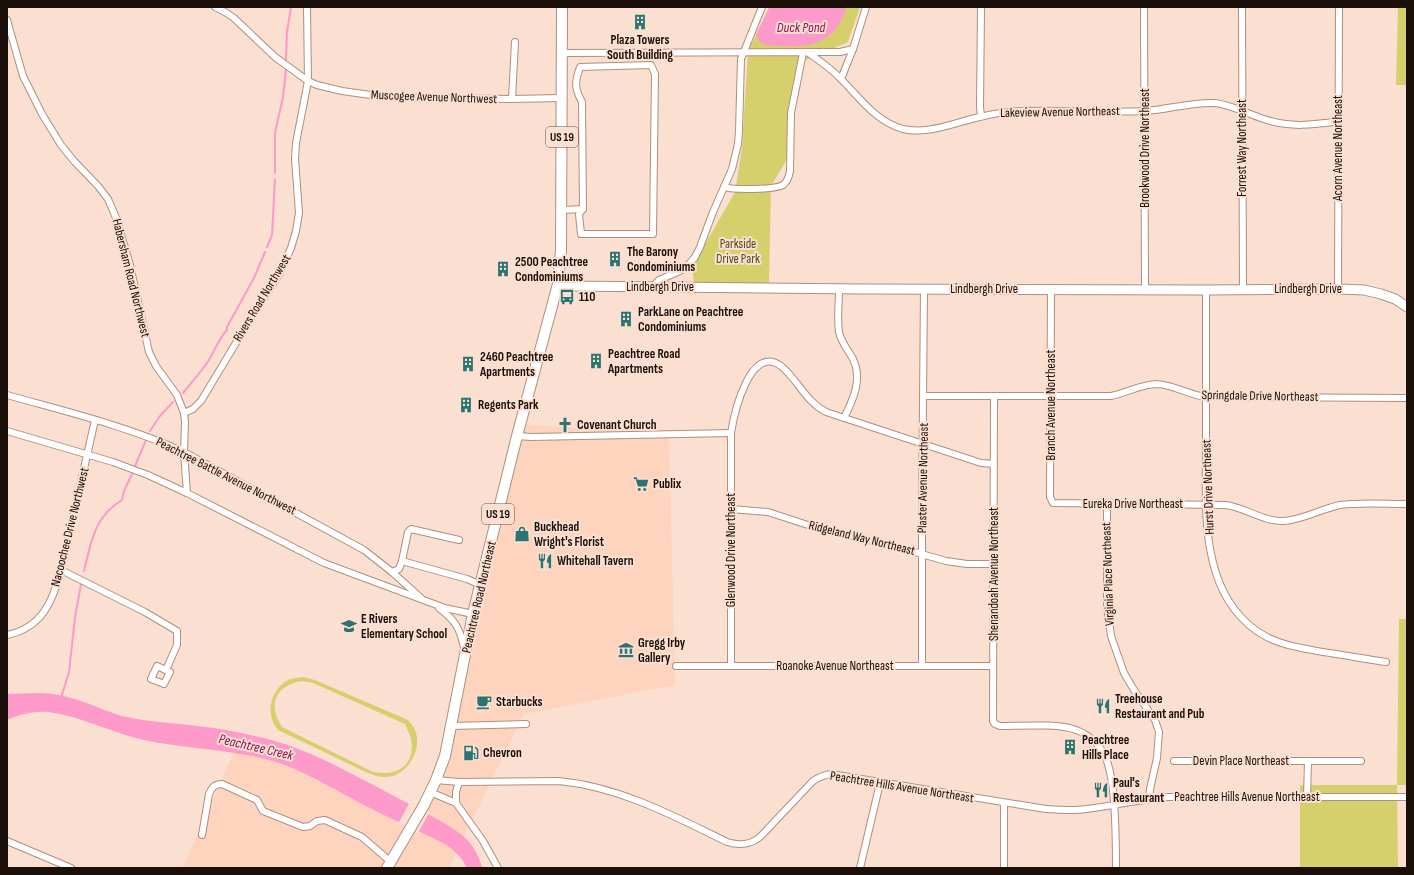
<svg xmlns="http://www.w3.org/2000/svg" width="1414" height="875" font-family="'Sofia Sans Condensed',sans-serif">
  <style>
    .built { fill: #fed4be }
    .green { fill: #d6d06c; fill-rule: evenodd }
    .water { fill: #fd9ac9 }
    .pier { fill: #fbdfd1 }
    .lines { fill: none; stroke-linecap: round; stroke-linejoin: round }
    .stream { stroke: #fd9ac9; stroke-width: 2 }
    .minor-casing { stroke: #af8f7e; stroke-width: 8 }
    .secondary-casing { stroke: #af8f7e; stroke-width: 11 }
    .trunk-casing { stroke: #af8f7e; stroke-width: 12 }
    .minor { stroke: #fff; stroke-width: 6 }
    .secondary { stroke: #fff; stroke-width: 9 }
    .trunk { stroke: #fff; stroke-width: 10 }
    .labels { text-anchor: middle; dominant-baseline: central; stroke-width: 4; stroke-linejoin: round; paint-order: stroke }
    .shield { fill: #fbdfd1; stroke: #5e4d45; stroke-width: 1 }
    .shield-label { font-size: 12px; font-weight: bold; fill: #1b0f09 }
    .poi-label { font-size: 13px; font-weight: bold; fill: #1b0f09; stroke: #fbdfd1; text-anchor: start }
    .street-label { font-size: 13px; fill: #1b0f09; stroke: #fbdfd1 }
    .park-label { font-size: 13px; fill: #4d4a1e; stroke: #fbdfd1 }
    .water-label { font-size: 14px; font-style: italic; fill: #861358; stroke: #fbdfd1 }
  </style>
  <rect width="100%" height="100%" fill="#fbdfd1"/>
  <polygon class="built" points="522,424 669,435 675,685 524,714 449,868 182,868 240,739 411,824 427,796 451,714"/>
  <g class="green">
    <polygon points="769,7 860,7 848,42 797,64 786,161 771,186 769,283 694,283 692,267 735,192 742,148 748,52"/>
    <polygon points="1398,7 1407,7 1407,85 1396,85"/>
    <polygon points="1399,619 1407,619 1407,785 1397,785 1398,868 1300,868 1300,785 1397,785"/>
    <path d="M303,677L315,680L408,720C411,724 415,728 416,733C422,753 404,779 383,777C378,777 372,774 368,773L278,730C276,727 273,723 272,719C267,704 275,686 290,679C294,678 299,678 303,677ZM302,681L313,683L405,724C407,729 410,734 411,739C416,765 397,777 373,772L282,727C267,704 276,685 302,681Z"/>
  </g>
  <g class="water">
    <path d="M770,7H846C843,20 835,33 824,39C819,42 814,44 809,45C801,47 770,47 763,44C759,42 757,38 756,34Z"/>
    <path d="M35,693C47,693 59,694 71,698C91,703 110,714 131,718C152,722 174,723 197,726C217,728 238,732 259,737C308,748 350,773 394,796C416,808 442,820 462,835C472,843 479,855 482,868H467C462,857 453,849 443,843C417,830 391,819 366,806C339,792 313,776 285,765C240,749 191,750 144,740C112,733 81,716 48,712C34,711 20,714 7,720V694Z"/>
  </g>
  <polygon class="pier" points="410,802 429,813 418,833 398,824"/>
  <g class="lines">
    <g class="stream">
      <polyline points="286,60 287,32 291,7"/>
      <polyline points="275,173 275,133 283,97 286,69"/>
      <polyline points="267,247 272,235 275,179"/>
      <path d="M183,393C192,382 201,372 209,360C215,350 219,338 227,330V327L254,278L265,252"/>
      <polyline points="150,431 160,416 173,402"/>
      <polyline points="135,466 146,440"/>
      <path d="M84,571C91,542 94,517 122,500L124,491L132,474"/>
      <polyline points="61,698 69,672 75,617 81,584"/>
    </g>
    <defs>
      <g id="minor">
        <polyline points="215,7 225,12 234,18 275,57 308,81 317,85 342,91 385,97 512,99 561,98"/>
        <polyline points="981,7 980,107 981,116"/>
        <polyline points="1144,7 1145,289"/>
        <polyline points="1242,7 1243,290"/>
        <polyline points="7,20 23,76 42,114 61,145 74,161 98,186 108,199 117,220 130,265 149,352 156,366 177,395 184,413 185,422 184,452 187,493"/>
        <polyline points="807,52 840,52 853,49"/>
        <path d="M562,53L807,52C819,60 830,68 840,78C860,98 875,121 903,129C928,135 956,122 980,117C994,113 1010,111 1025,111C1065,110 1106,113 1146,111C1169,109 1192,102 1215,103C1232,105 1248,114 1264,119C1289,128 1313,125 1339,121"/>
        <path d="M651,65L655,74L653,234H581L579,214L583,209L582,102C574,88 575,81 580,67Z"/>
        <polyline points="841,79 853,49 866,7"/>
        <polyline points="512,99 515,42"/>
        <path d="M724,187C734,190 774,190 783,185C787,182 789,177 790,171L791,113L803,53"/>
        <polyline points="562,210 583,209"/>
        <polyline points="653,286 659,280 680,271 689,264 695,257 700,247 713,212 732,169 738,144 739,131 741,59 762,7"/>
        <path d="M839,289C839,303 837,318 839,332C841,342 848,350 853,359C863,379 853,400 844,418"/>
        <path d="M1051,289L1050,497L1053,503L1225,505C1245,507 1263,522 1284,521C1302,520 1321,509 1340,505C1359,502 1386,504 1407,504"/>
        <polyline points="1338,289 1339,7"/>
        <path d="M1206,290C1206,342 1206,395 1206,447C1206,489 1203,533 1216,573C1224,599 1241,623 1265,636C1283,646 1303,648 1323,652C1344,655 1365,659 1386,662"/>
        <path d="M7,395C67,412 127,426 184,452L364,550L392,572L421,598"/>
        <path d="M924,396H1111C1126,393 1142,384 1157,384C1174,385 1189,395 1206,397L1407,398"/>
        <path d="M994,396L993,721L995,724L1000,726C1019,726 1059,723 1076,730C1088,734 1099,744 1105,756C1109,764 1110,773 1112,782C1116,811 1116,839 1116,868"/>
        <polyline points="184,413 193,409 201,401 245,328 279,274 291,248 296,231 299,213 295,159 296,143 308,81 307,7"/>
        <polyline points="7,431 113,462 148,475 187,493 324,563 445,608 473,614"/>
        <polyline points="517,436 531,437 731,433"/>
        <polyline points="1107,504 1107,606 1111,636 1124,673 1134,690 1155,720 1159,732 1157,758 1150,789 1149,799"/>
        <polyline points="731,509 768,512 814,527 890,545 946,561 967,564 994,564"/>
        <polyline points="402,561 467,579 481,585"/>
        <polyline points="61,570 145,612 177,631 177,645 166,670"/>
        <polyline points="392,572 399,569 402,561 408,532 411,529 459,540"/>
        <path d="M439,608C455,620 460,628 464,648"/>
        <path d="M7,635C42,628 53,601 61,570L95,420"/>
        <polygon points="157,666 170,672 164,684 151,679"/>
        <polyline points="676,666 993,666"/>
        <path d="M731,666V433C734,414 750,343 781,366C798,380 806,402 826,412L981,463L994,464"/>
        <polyline points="922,666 922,513 924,289"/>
        <polyline points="451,726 526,724"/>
        <polyline points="1174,761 1361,761"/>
        <path d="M436,780L459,782L559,781C620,787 674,816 727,842C740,846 750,845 760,837L813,781C819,777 824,775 831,774L1046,809C1060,810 1073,811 1086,809C1114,806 1141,799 1169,797H1407"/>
        <polyline points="430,792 456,803 483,841 498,868"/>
        <polyline points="1307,797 1308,761"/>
        <polyline points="456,803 456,792 459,782"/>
        <path d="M202,835L209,794C212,787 215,784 222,784L257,800L263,811L303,827L310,826L317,821L325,820L362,837L391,862"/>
        <polyline points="7,841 71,868"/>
        <polyline points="860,868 880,783"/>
        <polyline points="1004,868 1004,803"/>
      </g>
      <polyline id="secondary" points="558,284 567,286 862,289 1206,290 1338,289 1364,290 1381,294 1395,299 1407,307"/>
      <polyline id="trunk" points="387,868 424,805 436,780 445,756 473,614 517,436 558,284 561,250 562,7"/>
    </defs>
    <use href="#minor" class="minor-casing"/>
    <use href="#secondary" class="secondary-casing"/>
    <use href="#trunk" class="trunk-casing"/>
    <use href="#minor" class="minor"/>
    <use href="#secondary" class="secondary"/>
    <use href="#trunk" class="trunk"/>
  </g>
  <defs>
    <symbol id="building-bare" viewBox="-9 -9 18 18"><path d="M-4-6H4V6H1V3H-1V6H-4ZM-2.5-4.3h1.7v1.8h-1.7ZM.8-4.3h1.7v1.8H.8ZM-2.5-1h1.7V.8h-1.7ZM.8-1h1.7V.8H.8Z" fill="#2a7472" stroke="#fbdfd1" stroke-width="2.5" paint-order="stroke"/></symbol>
    <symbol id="bus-bare" viewBox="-9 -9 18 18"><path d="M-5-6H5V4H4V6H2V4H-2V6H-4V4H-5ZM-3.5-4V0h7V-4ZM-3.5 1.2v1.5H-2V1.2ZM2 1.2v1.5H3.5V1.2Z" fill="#2a7472" stroke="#fbdfd1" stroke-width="2.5" paint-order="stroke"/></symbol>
    <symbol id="church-bare" viewBox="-9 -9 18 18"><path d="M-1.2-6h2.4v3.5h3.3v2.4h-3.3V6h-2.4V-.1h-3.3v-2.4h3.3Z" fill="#2a7472" stroke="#fbdfd1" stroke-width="2.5" paint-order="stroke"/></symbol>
    <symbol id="supermarket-bare" viewBox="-9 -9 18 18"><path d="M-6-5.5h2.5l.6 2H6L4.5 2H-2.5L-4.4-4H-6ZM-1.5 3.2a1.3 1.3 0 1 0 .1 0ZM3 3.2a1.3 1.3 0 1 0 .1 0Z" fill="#2a7472" stroke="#fbdfd1" stroke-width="2.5" paint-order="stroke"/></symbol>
    <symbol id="shop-bare" viewBox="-9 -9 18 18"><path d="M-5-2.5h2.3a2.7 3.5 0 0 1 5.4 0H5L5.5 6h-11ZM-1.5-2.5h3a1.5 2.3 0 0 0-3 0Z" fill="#2a7472" stroke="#fbdfd1" stroke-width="2.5" paint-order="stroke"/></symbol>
    <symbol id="restaurant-bare" viewBox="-9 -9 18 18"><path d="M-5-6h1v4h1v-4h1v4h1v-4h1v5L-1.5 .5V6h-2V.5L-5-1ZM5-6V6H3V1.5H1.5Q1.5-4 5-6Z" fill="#2a7472" stroke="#fbdfd1" stroke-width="2.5" paint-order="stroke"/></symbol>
    <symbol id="school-bare" viewBox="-9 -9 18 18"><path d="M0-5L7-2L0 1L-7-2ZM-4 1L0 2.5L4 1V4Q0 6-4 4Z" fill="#2a7472" stroke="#fbdfd1" stroke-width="2.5" paint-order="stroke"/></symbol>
    <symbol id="museum-bare" viewBox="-9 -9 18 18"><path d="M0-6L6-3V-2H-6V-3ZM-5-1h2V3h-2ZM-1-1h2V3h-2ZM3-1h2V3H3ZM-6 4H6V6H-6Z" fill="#2a7472" stroke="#fbdfd1" stroke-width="2.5" paint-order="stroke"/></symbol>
    <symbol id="cafe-bare" viewBox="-9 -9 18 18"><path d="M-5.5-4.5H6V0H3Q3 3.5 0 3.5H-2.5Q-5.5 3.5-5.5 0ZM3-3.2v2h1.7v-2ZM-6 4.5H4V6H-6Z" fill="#2a7472" stroke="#fbdfd1" stroke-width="2.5" paint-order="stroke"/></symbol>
    <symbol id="fuel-bare" viewBox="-9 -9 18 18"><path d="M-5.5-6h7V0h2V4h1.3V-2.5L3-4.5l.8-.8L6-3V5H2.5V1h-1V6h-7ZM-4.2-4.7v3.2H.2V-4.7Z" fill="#2a7472" stroke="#fbdfd1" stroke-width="2.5" paint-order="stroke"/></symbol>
  </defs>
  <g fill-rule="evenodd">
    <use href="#building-bare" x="629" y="11" width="22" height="22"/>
    <use href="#building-bare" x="604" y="248" width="22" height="22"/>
    <use href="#building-bare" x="492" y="258" width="22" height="22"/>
    <use href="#bus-bare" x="556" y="286" width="22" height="22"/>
    <use href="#building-bare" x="615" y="308" width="22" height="22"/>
    <use href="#building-bare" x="585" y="350" width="22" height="22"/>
    <use href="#building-bare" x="457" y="353" width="22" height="22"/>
    <use href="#building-bare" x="455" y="394" width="22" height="22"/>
    <use href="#church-bare" x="554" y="414" width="22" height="22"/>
    <use href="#supermarket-bare" x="630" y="473" width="22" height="22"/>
    <use href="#shop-bare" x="511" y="523" width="22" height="22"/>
    <use href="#restaurant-bare" x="534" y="550" width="22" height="22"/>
    <use href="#school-bare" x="338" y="615" width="22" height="22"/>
    <use href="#museum-bare" x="615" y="639" width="22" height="22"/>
    <use href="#cafe-bare" x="473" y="691" width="22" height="22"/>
    <use href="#restaurant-bare" x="1092" y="695" width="22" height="22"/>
    <use href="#building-bare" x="1059" y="736" width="22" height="22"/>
    <use href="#fuel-bare" x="460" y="742" width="22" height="22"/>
    <use href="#restaurant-bare" x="1090" y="779" width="22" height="22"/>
  </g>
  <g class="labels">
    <g class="shield">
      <rect x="546" y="127" width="32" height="20" rx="3"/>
      <rect x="482" y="504" width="32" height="20" rx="3"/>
    </g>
    <g class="shield-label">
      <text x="562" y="137">US 19</text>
      <text x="498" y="514">US 19</text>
    </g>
    <g class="poi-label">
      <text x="640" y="40" text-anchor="middle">Plaza Towers<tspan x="640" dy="15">South Building</tspan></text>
      <text x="627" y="252">The Barony<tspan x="627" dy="15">Condominiums</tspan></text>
      <text x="515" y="262">2500 Peachtree<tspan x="515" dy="15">Condominiums</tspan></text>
      <text x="579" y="297">110</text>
      <text x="638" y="312">ParkLane on Peachtree<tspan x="638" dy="15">Condominiums</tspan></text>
      <text x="608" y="354">Peachtree Road<tspan x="608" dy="15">Apartments</tspan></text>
      <text x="480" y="357">2460 Peachtree<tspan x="480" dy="15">Apartments</tspan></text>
      <text x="478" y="405">Regents Park</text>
      <text x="577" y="425">Covenant Church</text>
      <text x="653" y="484">Publix</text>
      <text x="534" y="527">Buckhead<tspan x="534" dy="15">Wright's Florist</tspan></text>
      <text x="557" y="561">Whitehall Tavern</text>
      <text x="361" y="619">E Rivers<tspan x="361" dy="15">Elementary School</tspan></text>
      <text x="638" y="643">Gregg Irby<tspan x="638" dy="15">Gallery</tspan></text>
      <text x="1115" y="699">Treehouse<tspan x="1115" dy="15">Restaurant and Pub</tspan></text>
      <text x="496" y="702">Starbucks</text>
      <text x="1082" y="740">Peachtree<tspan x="1082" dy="15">Hills Place</tspan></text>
      <text x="483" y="753">Chevron</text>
      <text x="1113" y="783">Paul's<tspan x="1113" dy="15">Restaurant</tspan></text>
    </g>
    <g class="street-label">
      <text transform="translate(434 97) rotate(2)">Muscogee Avenue Northwest</text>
      <text transform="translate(1060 112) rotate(-1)">Lakeview Avenue Northeast</text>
      <text transform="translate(1145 148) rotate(-90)">Brookwood Drive Northeast</text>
      <text transform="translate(1242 148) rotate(-90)">Forrest Way Northeast</text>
      <text transform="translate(1338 148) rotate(-90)">Acorn Avenue Northeast</text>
      <text transform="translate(131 278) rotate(76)">Habersham Road Northwest</text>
      <text x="660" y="287">Lindbergh Drive</text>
      <text x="984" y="289">Lindbergh Drive</text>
      <text x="1308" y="289">Lindbergh Drive</text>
      <text transform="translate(262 298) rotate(-59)">Rivers Road Northwest</text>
      <text transform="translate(1260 396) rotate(1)">Springdale Drive Northeast</text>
      <text transform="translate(1051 405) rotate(-90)">Branch Avenue Northeast</text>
      <text transform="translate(226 476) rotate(27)">Peachtree Battle Avenue Northwest</text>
      <text transform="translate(923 478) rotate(-89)">Plaster Avenue Northeast</text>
      <text transform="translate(1208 487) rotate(-92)">Hurst Drive Northeast</text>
      <text x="1133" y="504">Eureka Drive Northeast</text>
      <text transform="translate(70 527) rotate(-76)">Nacoochee Drive Northwest</text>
      <text transform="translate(862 538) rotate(14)">Ridgeland Way Northeast</text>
      <text transform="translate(731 550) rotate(-90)">Glenwood Drive Northeast</text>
      <text transform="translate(994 574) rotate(-90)">Shenandoah Avenue Northeast</text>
      <text transform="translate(1108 574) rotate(-92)">Virginia Place Northeast</text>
      <text transform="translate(479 597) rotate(-77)">Peachtree Road Northeast</text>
      <text x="835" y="666">Roanoke Avenue Northeast</text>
      <text x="1241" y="761">Devin Place Northeast</text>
      <text transform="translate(902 787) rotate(9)">Peachtree Hills Avenue Northeast</text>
      <text x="1247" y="797">Peachtree Hills Avenue Northeast</text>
    </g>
    <g class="park-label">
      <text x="738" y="244">Parkside<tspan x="738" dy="15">Drive Park</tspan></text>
    </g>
    <g class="water-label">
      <text x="801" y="27">Duck Pond</text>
      <text transform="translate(256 747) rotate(13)">Peachtree Creek</text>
    </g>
  </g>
  <rect width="1414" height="875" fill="none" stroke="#1b0f09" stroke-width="16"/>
</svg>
